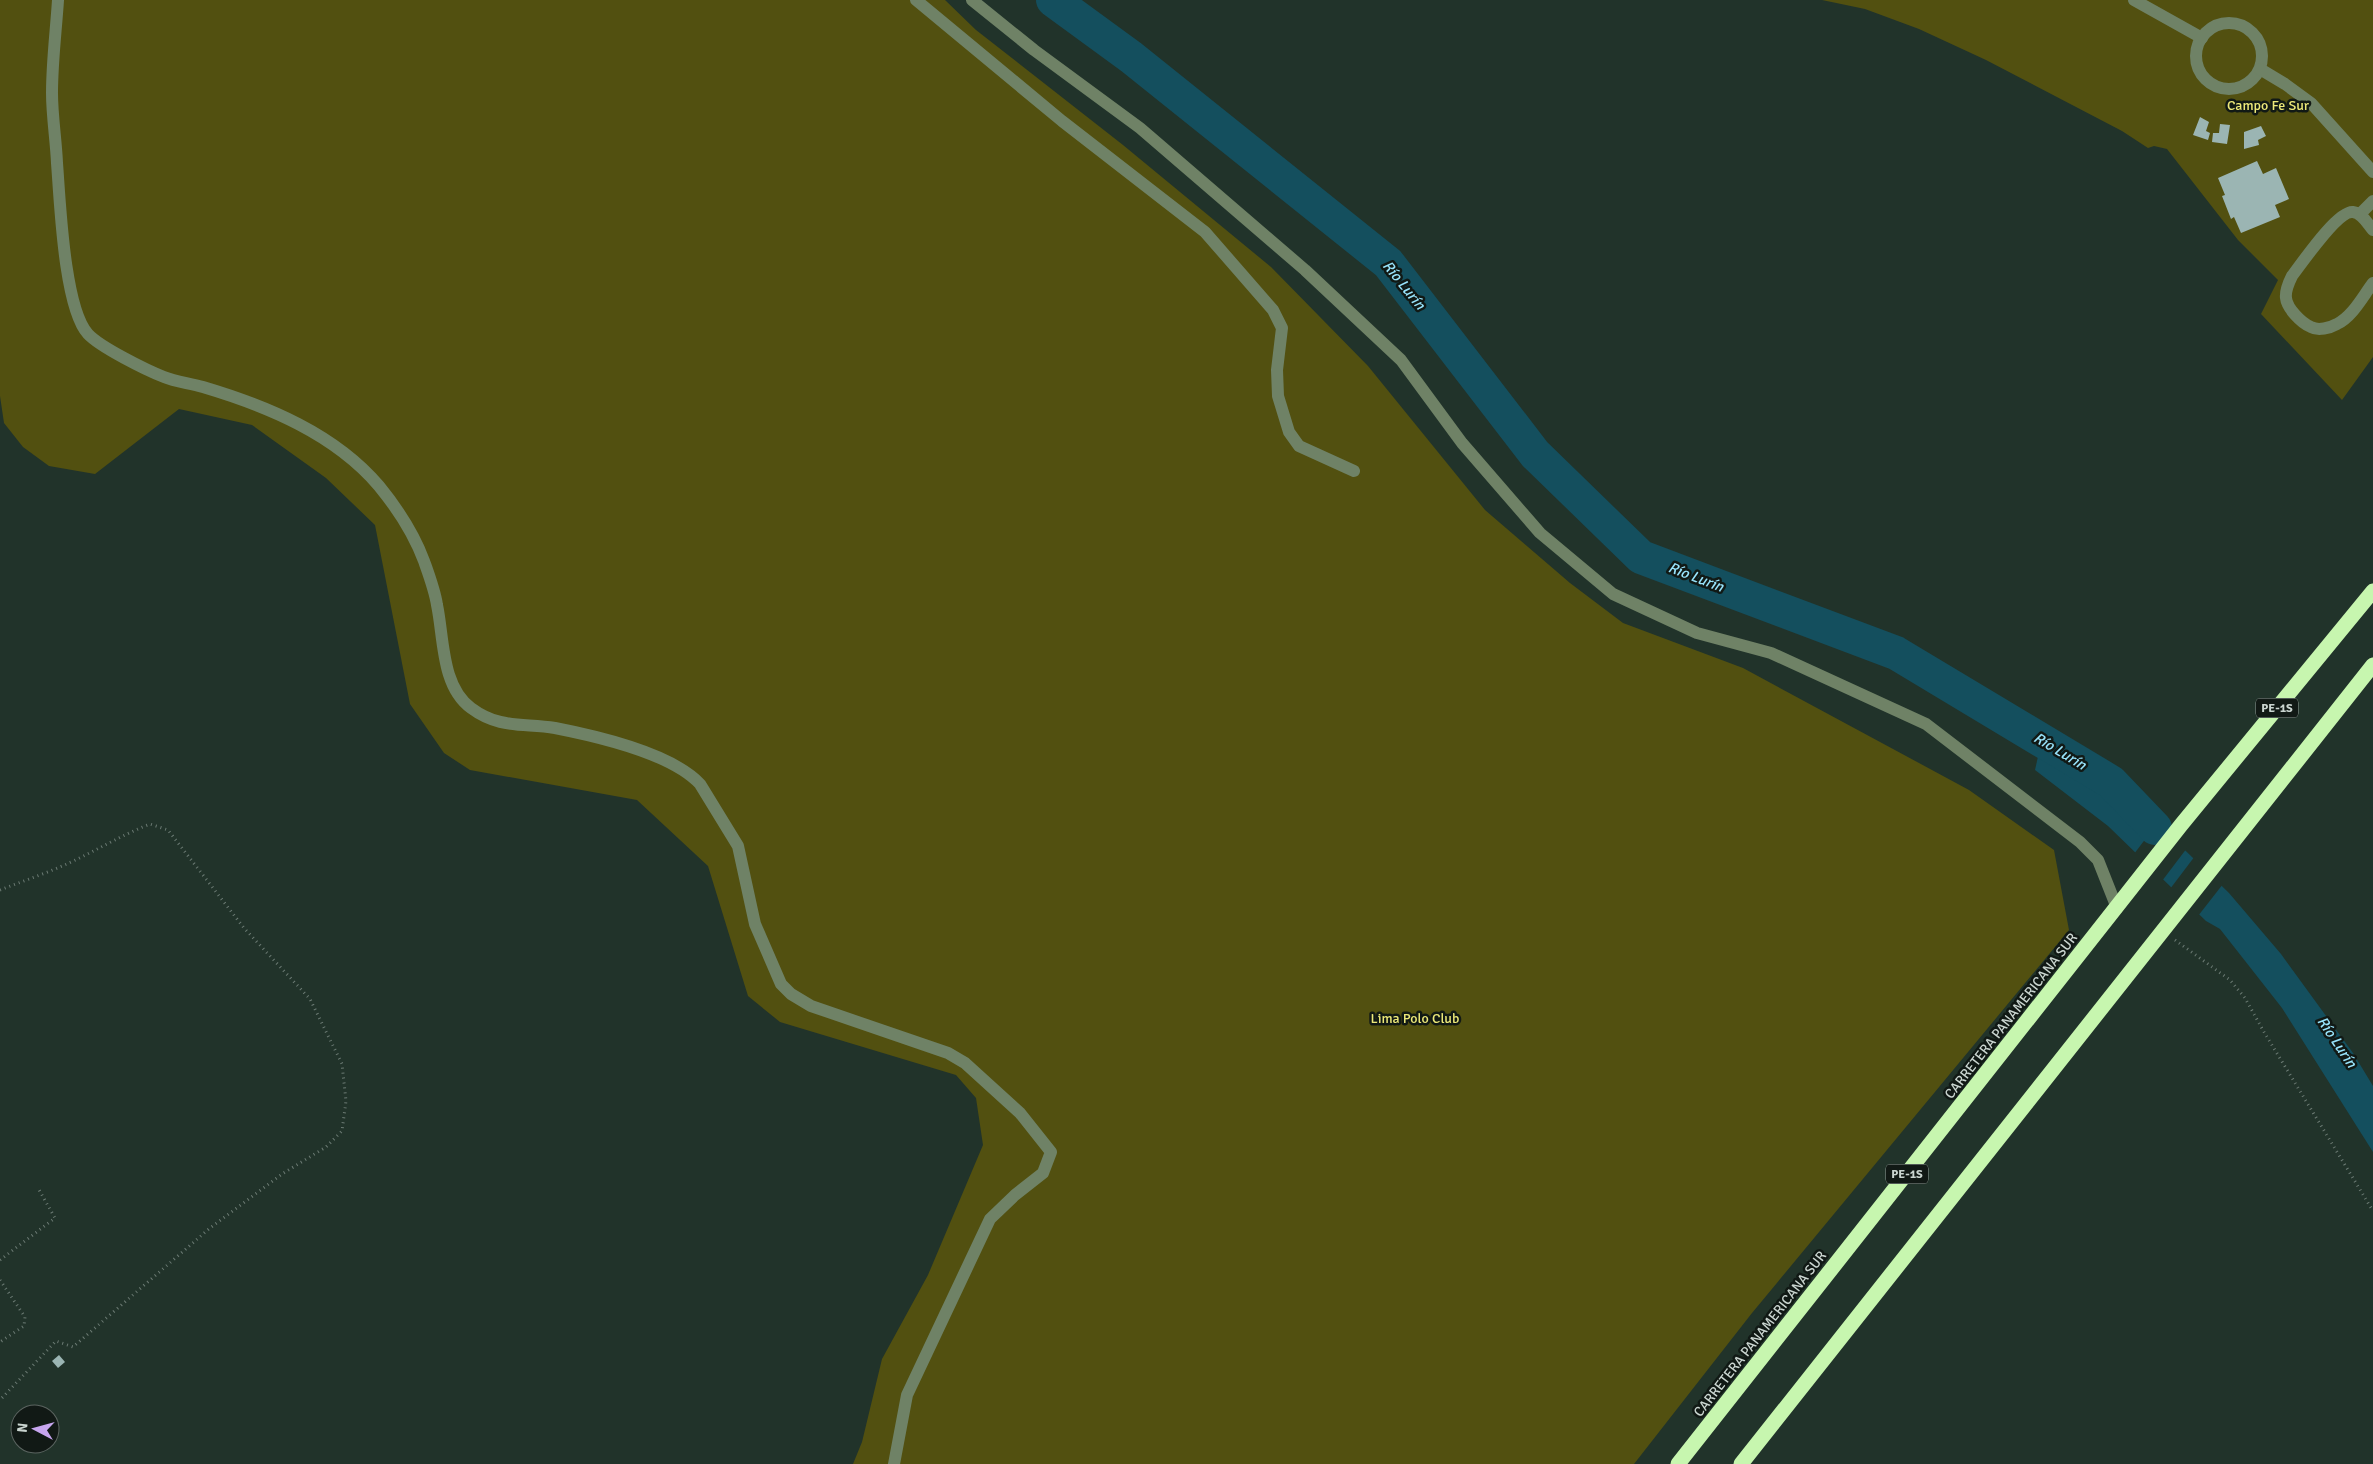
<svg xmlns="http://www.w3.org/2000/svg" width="2373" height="1464" font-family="Signika,sans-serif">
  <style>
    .green { fill: #525010 }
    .water { fill: #144f5e }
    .pier { fill: #21332a }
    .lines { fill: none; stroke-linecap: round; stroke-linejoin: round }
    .river { stroke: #144f5e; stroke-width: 34 }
    .building { fill: #9bb5b3 }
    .path { stroke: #6c7b74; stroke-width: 3; stroke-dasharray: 1 4; stroke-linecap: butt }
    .minor { stroke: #6f8266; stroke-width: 12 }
    .highway { stroke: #c7f6af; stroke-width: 15 }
    .labels { text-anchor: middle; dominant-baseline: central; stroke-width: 5; stroke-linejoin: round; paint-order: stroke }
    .shield { fill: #111915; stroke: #929d98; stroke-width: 1 }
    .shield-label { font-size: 12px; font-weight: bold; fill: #cad5d0 }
    .park-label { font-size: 14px; fill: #ede979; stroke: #111915 }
    .street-label { font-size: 14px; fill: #cad5d0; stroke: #111915 }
    .water-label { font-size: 15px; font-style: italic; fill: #98e4fc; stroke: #111915 }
  </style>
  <rect width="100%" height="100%" fill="#21332a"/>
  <g class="green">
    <polygon points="0,0 945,0 976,30 1123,145 1271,267 1368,366 1485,510 1570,583 1623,623 1743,668 1969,790 2054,850 2069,930 1752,1313 1634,1464 853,1464 862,1442 882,1359 928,1275 983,1145 976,1098 956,1075 780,1022 748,996 708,866 637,800 470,770 444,753 410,704 375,525 326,478 252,425 179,409 95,474 49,466 23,447 4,423 0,396"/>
    <polygon points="1822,0 2373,0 2373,357 2342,400 2261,314 2278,280 2238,240 2167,149 2154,146 2148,148 2122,131 1986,60 1919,29 1865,9"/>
  </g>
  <polygon class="water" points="2043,734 2155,821 2229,893 2281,954 2353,1053 2373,1086 2373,1152 2282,1008 2220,929 2206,921 2108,826 2035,770"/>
  <g class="pier">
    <polygon points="2159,821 2187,848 2162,881 2134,854"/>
    <polygon points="2195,856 2223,884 2198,916 2170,889"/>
  </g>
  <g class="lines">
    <polyline class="river" points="1053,0 1131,57 1388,263 1535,454 1641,557 1896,653 2111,782 2155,828"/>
  </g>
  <g class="building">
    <polygon points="2200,117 2209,122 2206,131 2210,133 2208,140 2193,135"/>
    <polygon points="2220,124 2230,125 2227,144 2212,142 2213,133 2219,133"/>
    <polygon points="2261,126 2266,136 2258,140 2259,145 2244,149 2244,132"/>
    <polygon points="2257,161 2263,174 2276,168 2289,199 2275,205 2280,217 2241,233 2234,217 2231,219 2222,196 2225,195 2218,178"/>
    <polygon points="59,1355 65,1362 58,1368 52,1361"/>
  </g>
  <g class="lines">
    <g class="path">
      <path d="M0,890C23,881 47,873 69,863C97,850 122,835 150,824L168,830L244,928L310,999L342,1064L346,1101L342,1131L326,1147L282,1174L210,1228L73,1347L56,1341L0,1400"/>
      <polyline points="2175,940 2230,980 2245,998 2264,1032 2373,1211"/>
      <polyline points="0,1260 55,1218 38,1188"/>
      <polyline points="0,1280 25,1317 24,1326 0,1342"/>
    </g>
    <g class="minor">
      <path d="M58,0C56,31 52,62 52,93C52,116 56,140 57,163C60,201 64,308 88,334C100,347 146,370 164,377C176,382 190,383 203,387C267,406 335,434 379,486C397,508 414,534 424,561C429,575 435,591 437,605C444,638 441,686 471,708C499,729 523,723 555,728C596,736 671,753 700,784L738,846L755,924L781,984L791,994L811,1006L948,1053L965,1063L1020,1113L1051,1152L1043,1173L1015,1195L990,1219L907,1395L894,1464"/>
      <polyline points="916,0 1062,121 1205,232 1273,310 1282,328 1277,370 1278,396 1289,432 1299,446 1354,471"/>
      <polyline points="972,0 1034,50 1140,128 1305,270 1401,360 1462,443 1540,533 1613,594 1697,633 1771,653 1926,724 2080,842 2098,860 2117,908"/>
      <polyline points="2134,0 2202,38"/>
      <circle cx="2229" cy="56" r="33"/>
      <polyline points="2260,69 2285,84 2311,103 2373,172"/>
      <polyline points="2360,214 2373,201"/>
      <path d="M2373,230C2367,223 2362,213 2353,212C2338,210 2302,263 2292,276C2289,282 2285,290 2286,298C2287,308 2301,323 2311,327C2318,331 2330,328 2337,324C2353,316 2363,296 2373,283"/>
    </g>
    <g class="highway">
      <polyline points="1678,1464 2181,825 2373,591"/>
      <polyline points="1741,1464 2373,665"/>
    </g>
  </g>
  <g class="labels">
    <g class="shield">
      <rect x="2256" y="698.5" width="42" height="19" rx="4"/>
      <rect x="1886" y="1164.5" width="42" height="19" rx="4"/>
    </g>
    <g class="shield-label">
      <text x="2277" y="708">PE-1S</text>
      <text x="1907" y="1174">PE-1S</text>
    </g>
    <g class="park-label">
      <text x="2268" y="105">Campo Fe Sur</text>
      <text x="1415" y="1018">Lima Polo Club</text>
    </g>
    <g class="street-label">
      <text transform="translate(2011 1016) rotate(-52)">CARRETERA PANAMERICANA SUR</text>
      <text transform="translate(1760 1334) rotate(-52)">CARRETERA PANAMERICANA SUR</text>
    </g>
    <g class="water-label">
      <text transform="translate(1404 285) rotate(51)">Río Lurín</text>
      <text transform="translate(1696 577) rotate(21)">Río Lurín</text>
      <text transform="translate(2060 751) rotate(31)">Río Lurín</text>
      <text transform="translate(2337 1042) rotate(56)">Río Lurín</text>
    </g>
  </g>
  <g transform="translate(35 1429) rotate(276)"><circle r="24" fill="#111915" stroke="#5b6460"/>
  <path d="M0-4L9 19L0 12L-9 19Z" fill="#c7a6ef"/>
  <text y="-8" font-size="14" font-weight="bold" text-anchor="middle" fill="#cad5d0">N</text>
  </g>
</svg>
